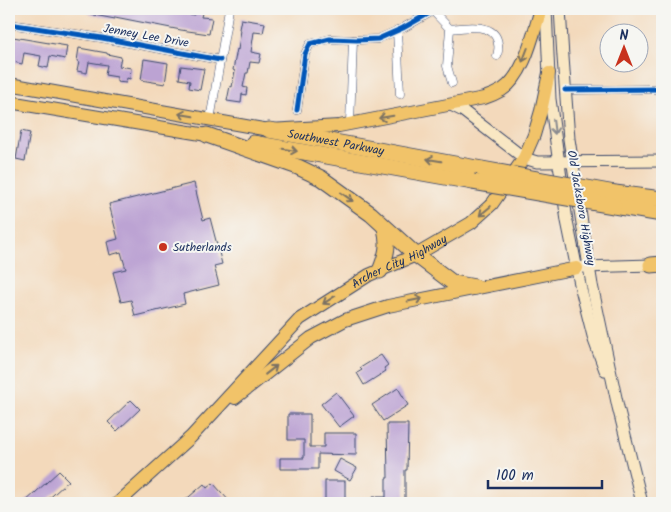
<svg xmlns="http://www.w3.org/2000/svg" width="671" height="512" font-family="Kalam,sans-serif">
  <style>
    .building { fill: #bca3d3 }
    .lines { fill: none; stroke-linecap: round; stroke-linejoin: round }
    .minor-casing { stroke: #3b486c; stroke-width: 9 }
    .secondary-casing { stroke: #3b486c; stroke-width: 13 }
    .primary-casing { stroke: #3b486c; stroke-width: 14 }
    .motorway-casing { stroke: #3b486c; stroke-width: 17 }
    .minor { stroke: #fff; stroke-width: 8 }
    .secondary { stroke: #f9e7c3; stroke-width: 11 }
    .primary { stroke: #f1c369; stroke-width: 12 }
    .motorway { stroke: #f1c369; stroke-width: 15 }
    .motorway-bridge-casing { stroke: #3b486c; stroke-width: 17; stroke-linecap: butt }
    .motorway-bridge { stroke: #f1c369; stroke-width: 15 }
    .cycleway-casing { stroke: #f6f6f2; stroke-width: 8 }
    .cycleway { stroke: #0057b8; stroke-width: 5 }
    .oneway { stroke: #7b7263 }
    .oneway2 { stroke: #8a8b90 }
    .poi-dot { fill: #c8321e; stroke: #f6f6f2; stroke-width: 2 }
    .labels { text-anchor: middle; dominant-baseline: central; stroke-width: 4; stroke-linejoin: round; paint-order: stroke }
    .street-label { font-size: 12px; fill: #1b2f5e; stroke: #f6f6f2 }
    .poi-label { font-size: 12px; fill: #1b2f5e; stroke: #f6f6f2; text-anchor: start }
  </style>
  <rect width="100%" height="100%" fill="#f6f6f2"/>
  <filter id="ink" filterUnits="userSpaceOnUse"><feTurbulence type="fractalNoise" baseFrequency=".02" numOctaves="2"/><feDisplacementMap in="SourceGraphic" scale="10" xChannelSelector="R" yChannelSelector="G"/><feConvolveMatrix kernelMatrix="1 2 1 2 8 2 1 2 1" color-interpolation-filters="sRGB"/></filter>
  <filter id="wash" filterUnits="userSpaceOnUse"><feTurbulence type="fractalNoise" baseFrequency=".0096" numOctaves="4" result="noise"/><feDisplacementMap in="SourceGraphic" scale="20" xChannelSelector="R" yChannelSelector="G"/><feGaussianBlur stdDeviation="1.12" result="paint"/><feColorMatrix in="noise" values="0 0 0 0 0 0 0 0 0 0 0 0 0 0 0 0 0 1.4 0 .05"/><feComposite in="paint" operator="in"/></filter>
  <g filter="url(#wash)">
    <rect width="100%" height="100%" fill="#f3d9bb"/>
    <g id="blocks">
      <g class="building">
        <polygon points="90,9 165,9 165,10 194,15 195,9 203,9 201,17 212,18 209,34 181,30 115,17 115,19 89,14"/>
        <polygon points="241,19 265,23 263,33 254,32 251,52 261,54 259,63 250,62 248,73 246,73 243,87 247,88 246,95 242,94 241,103 227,101 230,86 232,87 235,71 233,70 237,49 238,50 241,30 239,29"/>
        <polygon points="13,37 67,46 65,59 50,56 48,68 39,66 41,56 24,53 22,64 9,61"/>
        <polygon points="79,48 107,53 107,54 121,57 119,66 131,68 130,79 127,78 126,83 117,82 117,77 105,75 107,65 89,62 87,73 77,71 79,62 77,61"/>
        <polygon points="144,59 168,63 165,84 141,80"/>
        <polygon points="181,66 204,69 200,90 189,88 190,81 179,79"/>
        <polygon points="21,131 30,133 25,161 16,159"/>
        <polygon points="194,183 203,220 210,218 222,264 214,266 219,285 183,294 185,304 135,316 131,300 121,302 113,272 126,269 121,252 110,255 107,242 118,239 109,204"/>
        <polygon points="381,355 388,365 384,368 386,371 364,385 357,373 362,370 360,368"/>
        <polygon points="398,388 408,405 383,421 372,405"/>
        <polygon points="336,392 354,416 339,427 321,404"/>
        <polygon points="131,400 140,409 117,431 108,422"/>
        <polygon points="288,414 310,414 310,447 324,447 324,433 356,433 356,455 318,454 318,469 280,469 280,458 304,458 304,440 288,440"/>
        <polygon points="387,424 408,424 407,470 405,470 405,503 373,503 373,497 386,497 386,478 388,478"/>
        <polygon points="340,459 357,468 350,480 334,471"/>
        <polygon points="59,471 69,481 64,485 44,503 24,503"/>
        <rect x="325" y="481" width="20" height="22"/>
        <polygon points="213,483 231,503 182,503 204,484 207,488"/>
      </g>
    </g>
  </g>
  <g filter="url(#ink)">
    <use href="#blocks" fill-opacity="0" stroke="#3b486c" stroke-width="1"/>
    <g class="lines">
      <defs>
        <g id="minor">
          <polyline points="433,11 450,29 447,66 452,83"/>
          <polyline points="9,24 102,38 220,60"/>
          <path d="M450,29C465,27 496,22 498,44C499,47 498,52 497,56"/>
          <polyline points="397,30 400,94"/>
          <polyline points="565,90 662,89"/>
          <polyline points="297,110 305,54 310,44 330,39 357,40 378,39 403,28 433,11 434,9"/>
          <polyline points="210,120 229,9"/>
          <polyline points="350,123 353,40"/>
        </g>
        <g id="secondary">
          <polyline points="546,9 550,99 567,221 581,289 594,340 605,370"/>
          <polyline points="560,9 563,57 569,139 581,217 592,285 618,407 642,503"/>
          <polyline points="451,105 463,111 524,158 537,162 662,161"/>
          <polyline points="583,267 651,265"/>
        </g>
        <g id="primary">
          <path d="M9,84L269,130L339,126L484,98C490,96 497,93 502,90C525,75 533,34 541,9"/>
          <polyline points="9,102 207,135"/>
          <polyline points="235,398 311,338 345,320 388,306 577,268"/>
          <path id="s1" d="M118,503L191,437L300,319L369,275L416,255L471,223L492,204L524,158L534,135L541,111L549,73"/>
        </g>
        <g id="motorway">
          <path id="s2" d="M269,130L482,169"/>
          <polyline points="207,135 298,167 321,178 371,214 416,255 453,283 475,287"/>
          <polyline points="253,143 473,182"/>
          <polyline points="615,193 662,199"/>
          <polyline points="614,206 662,214"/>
          <polyline points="651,265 662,264"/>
          <path d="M380,271C387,254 389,245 385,228"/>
        </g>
      </defs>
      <use href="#minor" class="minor-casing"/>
      <use href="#secondary" class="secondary-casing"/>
      <use href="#primary" class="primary-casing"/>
      <use href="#motorway" class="motorway-casing"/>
      <use href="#minor" class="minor"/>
      <use href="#secondary" class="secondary"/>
      <use href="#primary" class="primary"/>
      <use href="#motorway" class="motorway"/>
      <defs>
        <g id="motorway-bridge">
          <polyline points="482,169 615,193"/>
          <polyline points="473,182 614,206"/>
        </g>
      </defs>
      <use href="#motorway-bridge" class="motorway-bridge-casing"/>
      <use href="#motorway-bridge" class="motorway-bridge"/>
      <defs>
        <g id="cycleway">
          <polyline points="9,24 102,38 220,60"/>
          <polyline points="565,90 662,89"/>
          <polyline points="297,110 305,54 310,44 330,39 357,40 378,39 403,28 433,11 434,9"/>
        </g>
      </defs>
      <use href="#cycleway" class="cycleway-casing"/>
      <use href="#cycleway" class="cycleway"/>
    </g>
    <defs><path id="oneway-shaft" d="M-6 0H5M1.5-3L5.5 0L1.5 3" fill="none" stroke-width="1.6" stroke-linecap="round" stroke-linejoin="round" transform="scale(1.25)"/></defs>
    <g class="oneway">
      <use href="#oneway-shaft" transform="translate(525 55) rotate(111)"/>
      <use href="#oneway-shaft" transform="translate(186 115) rotate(-170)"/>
      <use href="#oneway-shaft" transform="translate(386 117) rotate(170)"/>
      <use href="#oneway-shaft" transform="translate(290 150) rotate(10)"/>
      <use href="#oneway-shaft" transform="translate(434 160) rotate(-170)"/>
      <use href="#oneway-shaft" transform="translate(347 197) rotate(36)"/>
      <use href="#oneway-shaft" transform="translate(485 211) rotate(140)"/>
      <use href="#oneway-shaft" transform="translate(329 300) rotate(147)"/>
      <use href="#oneway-shaft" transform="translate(415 300) rotate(-12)"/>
      <use href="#oneway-shaft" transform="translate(271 370) rotate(-38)"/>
    </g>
    <use class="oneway2" href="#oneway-shaft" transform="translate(554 127) rotate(83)"/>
  </g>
  <circle class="poi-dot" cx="163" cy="247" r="5"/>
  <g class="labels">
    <g class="street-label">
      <text transform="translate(146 36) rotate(10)">Jenney Lee Drive</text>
      <text stroke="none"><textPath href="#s2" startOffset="68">Southwest Parkway</textPath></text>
      <text transform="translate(581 208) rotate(80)">Old Jacksboro Highway</text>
      <text stroke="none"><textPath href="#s1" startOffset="374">Archer City Highway</textPath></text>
    </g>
    <g class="poi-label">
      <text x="173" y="247">Sutherlands</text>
    </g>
  </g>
  <rect width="671" height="512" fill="none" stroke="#f6f6f2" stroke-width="30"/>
  <g transform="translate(624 48)"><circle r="24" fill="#f6f6f2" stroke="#9ea6b7"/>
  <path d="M0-4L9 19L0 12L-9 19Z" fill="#c8321e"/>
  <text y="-8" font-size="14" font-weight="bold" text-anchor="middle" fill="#1b2f5e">N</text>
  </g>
  <path d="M488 480v8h114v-8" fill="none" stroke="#1b2f5e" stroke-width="2.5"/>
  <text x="496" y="480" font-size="15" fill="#1b2f5e" stroke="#f6f6f2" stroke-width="4" paint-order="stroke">100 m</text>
</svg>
